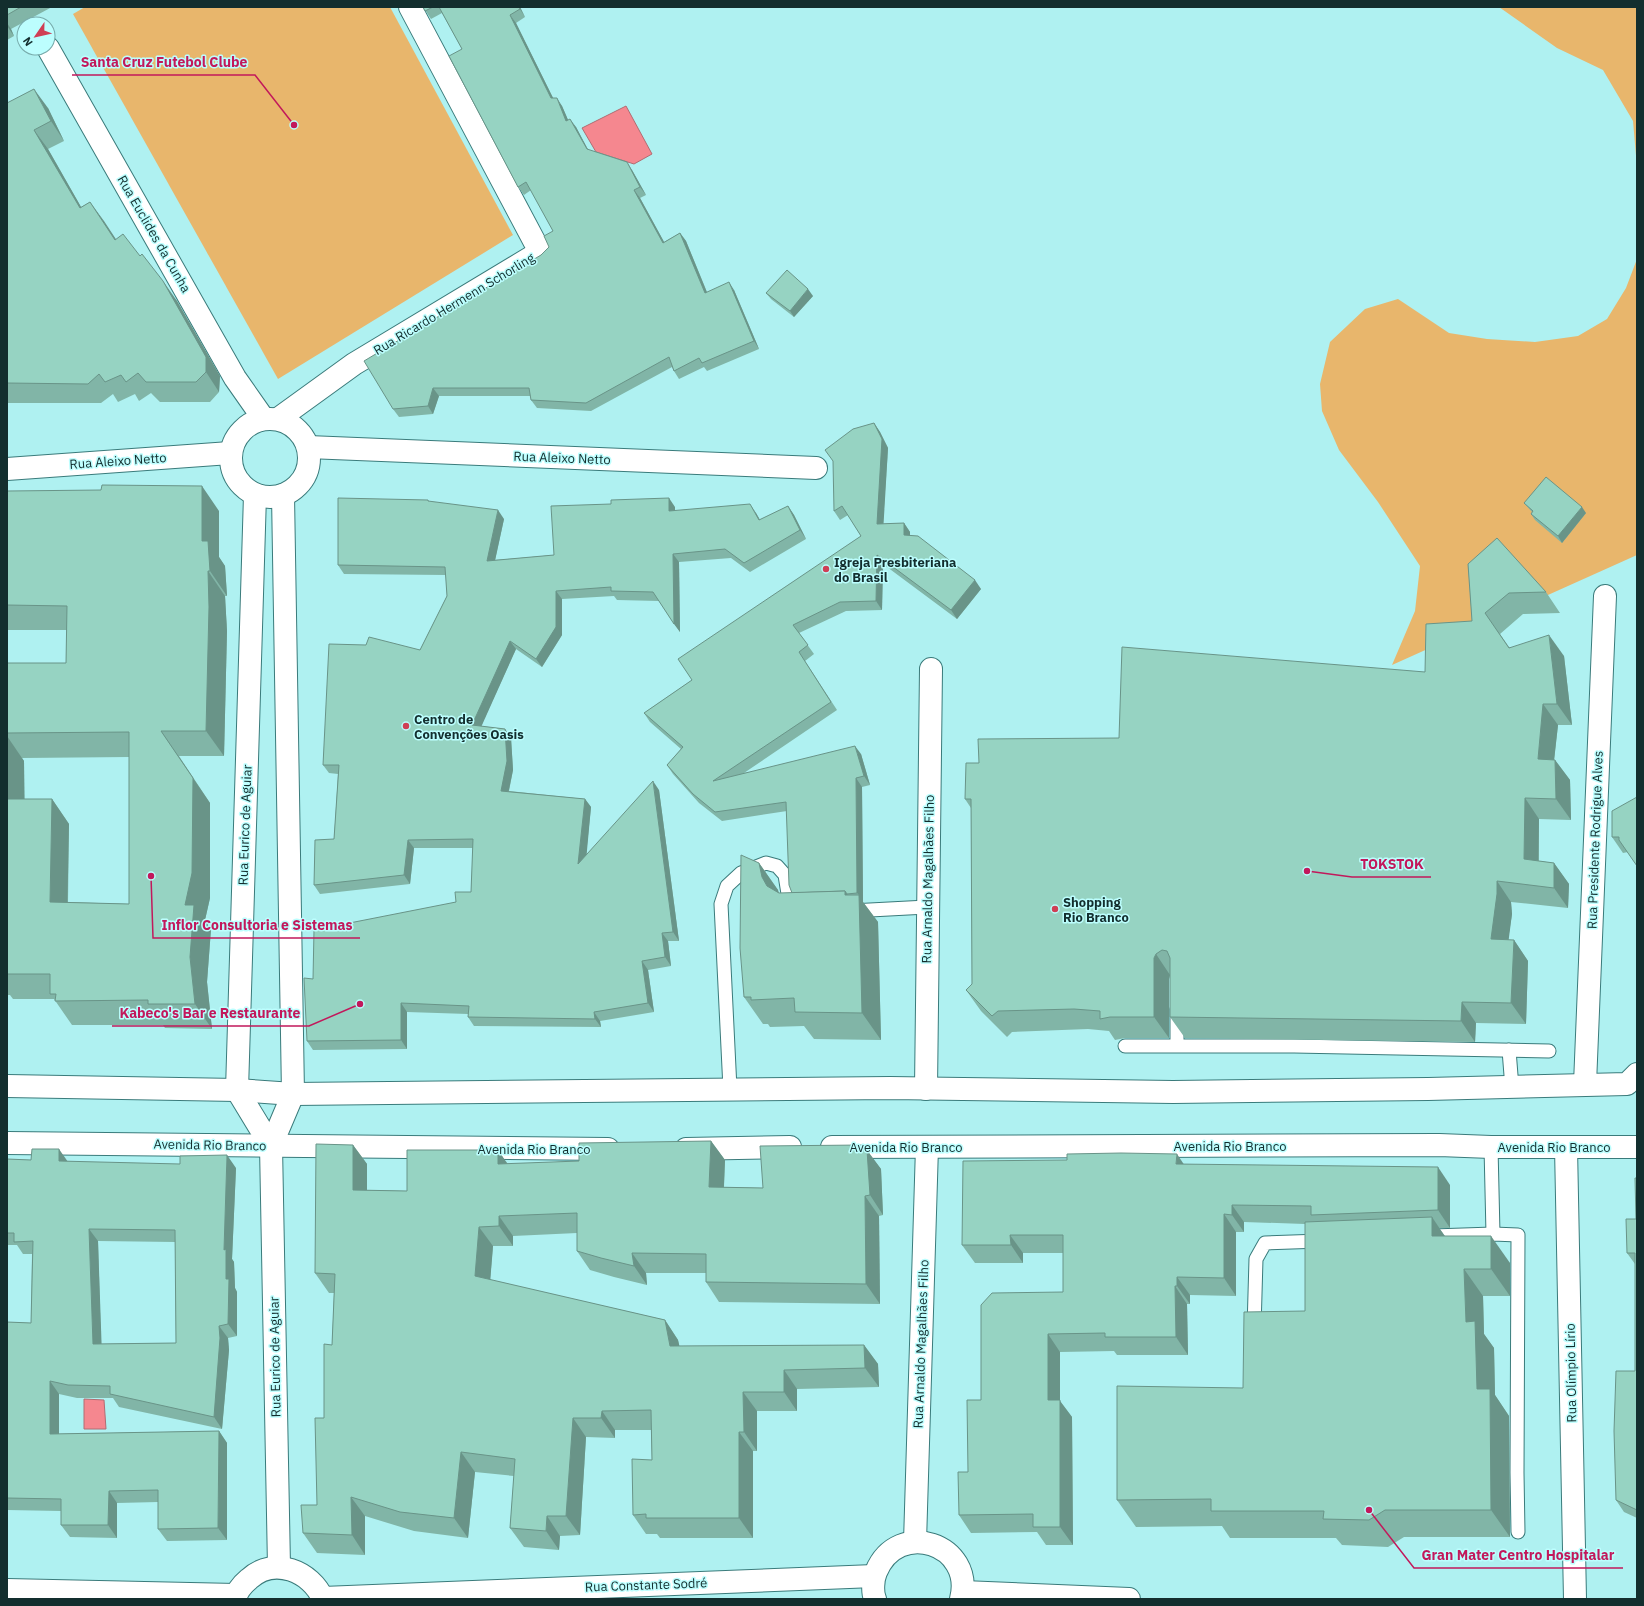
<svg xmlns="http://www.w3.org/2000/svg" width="1644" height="1606" font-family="'IBM Plex Sans',sans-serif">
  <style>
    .green { fill: #e8b66c }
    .water { fill: #f5878f; stroke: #b16c72 }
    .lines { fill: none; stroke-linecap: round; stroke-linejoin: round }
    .service-casing { stroke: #3a7b7b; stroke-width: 15 }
    .minor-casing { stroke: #3a7b7b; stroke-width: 24 }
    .tertiary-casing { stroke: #3a7b7b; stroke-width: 24 }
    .service { stroke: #fff; stroke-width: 13 }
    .minor { stroke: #fff; stroke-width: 22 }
    .tertiary { stroke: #fff; stroke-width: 22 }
    .wall { fill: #81b5a7; fill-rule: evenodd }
    .shaded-wall { fill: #699488 }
    .building { fill: #96d3c2; stroke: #699488; fill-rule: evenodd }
    .poi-dot { fill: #cf3f55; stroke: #bcfefe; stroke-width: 1.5 }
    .labels { text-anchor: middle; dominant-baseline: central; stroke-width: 3; stroke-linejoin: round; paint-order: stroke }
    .street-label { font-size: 13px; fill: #132e2e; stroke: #bcfefe }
    .poi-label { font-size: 13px; font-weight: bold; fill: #132e2e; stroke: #bcfefe; text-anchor: start }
    .leader { fill: none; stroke: #c2185b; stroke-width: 1.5 }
    .callout-dot { fill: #c2185b; stroke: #bcfefe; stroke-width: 1.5 }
    .callout-label { font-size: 14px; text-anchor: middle; font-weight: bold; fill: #c2185b; stroke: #bcfefe; stroke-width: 3; stroke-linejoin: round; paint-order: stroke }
  </style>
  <rect width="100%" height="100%" fill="#aff1f1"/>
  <g class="green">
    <polygon points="85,7 390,7 513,235 278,379 73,14"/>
    <polygon points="1499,7 1637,7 1637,167 1633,121 1603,70 1557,48"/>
    <polygon points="1637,259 1637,555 1392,665 1415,611 1420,566 1378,502 1339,450 1322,411 1320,384 1330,342 1365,309 1398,299 1449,333 1487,339 1535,342 1578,336 1607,319 1626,288"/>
  </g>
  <g class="water">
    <polygon points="626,106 652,154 634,164 596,152 582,128"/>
    <polygon points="84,1399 104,1400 106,1429 84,1429"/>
  </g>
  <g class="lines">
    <defs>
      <g id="service">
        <polyline points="851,911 927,907"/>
        <polyline points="1177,1009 1177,1045"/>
        <polyline points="1125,1046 1294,1046 1549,1051"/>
        <polyline points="1509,1050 1512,1088"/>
        <polyline points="730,1089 721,904 727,886 741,873 766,863 777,866 785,875 789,900 793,909"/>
        <polyline points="1491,1147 1493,1234"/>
        <polyline points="1433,1236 1493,1234 1518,1235 1517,1473 1518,1532"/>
        <polyline points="1254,1329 1256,1259 1265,1243 1321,1241"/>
      </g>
      <g id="minor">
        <polyline points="48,48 235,378 263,418"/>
        <circle cx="270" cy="458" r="39"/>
        <polyline points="278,419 354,364 540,252 410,7"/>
        <polyline points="308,447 816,468"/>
        <polyline points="7,469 230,453"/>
        <polyline points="255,495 237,1090 271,1146"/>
        <polyline points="1585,1084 1605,596"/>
        <polyline points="926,1089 931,669"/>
        <polyline points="1566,1147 1575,1599"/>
        <polyline points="915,1542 927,1147"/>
        <polyline points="279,1567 271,1146 293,1094 283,495"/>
        <polyline points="7,1590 236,1595"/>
        <polyline points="963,1592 1129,1599"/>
        <polyline points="323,1598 874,1576"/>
        <path d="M235,1599C237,1591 243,1584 249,1579C274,1556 311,1571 323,1599"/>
        <path d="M875,1599C872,1592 873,1579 876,1572C898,1518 975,1544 961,1599"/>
      </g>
      <g id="tertiary">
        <polyline points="7,1086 237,1090 293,1094 890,1088 1173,1092 1428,1089 1627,1084 1637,1074"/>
        <polyline points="7,1143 608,1149"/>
        <polyline points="832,1147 1439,1145 1491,1147 1637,1147"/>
        <polyline points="686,1149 790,1147"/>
      </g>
    </defs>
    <use href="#service" class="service-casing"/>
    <use href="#minor" class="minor-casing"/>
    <use href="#tertiary" class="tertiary-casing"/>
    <use href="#service" class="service"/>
    <use href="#minor" class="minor"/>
    <use href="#tertiary" class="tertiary"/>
  </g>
  <g class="wall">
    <polygon points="7,7 52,7 11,29 14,36 7,40"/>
    <polygon points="423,7 520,7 525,17 516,23 553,98 562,106 568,120 576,127 588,150 632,170 646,195 640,198 664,242 680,233 686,241 707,292 734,290 759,349 707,371 704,367 679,379 674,371 672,367 591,411 537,408 531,400 531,396 439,396 433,414 399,417 393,409 541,255 549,247 553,231 531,190 524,195 518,187 462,49 442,13 431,19"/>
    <polygon points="7,103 48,108 64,141 48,149 81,207 90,202 116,240 177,301 220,376 219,392 210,402 160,402 151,393 139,401 135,394 118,402 113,394 101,403 7,403"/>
    <polygon points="766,293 813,296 794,317 771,299"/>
    <polygon points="874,423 880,432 888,448 883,524 904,523 910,532 910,536 981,589 957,619 883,564 882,610 846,611 799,633 814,654 805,661 837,710 744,773 861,754 870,785 862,787 863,902 878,922 881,1040 814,1039 804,1026 770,1027 768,1024 763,1024 744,997 759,863 778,890 779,893 792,893 787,811 722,821 699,803 673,774 667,765 681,749 650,722 644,713 692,680 861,536 848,515 840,520 834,511"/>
    <path d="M7,491L219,511V557L225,566L227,596H225L227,631L224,756H179L210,803V898L205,920L211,929L207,982L212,1029L165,1028L163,1025H72L54,999H13L10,995H7V663H66L67,630H7ZM129,757V904L68,902L69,824L52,799H24V761L22,758Z"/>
    <polygon points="428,500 429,502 504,519 495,560 554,555 675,507 675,511 756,513 760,520 788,506 794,515 806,539 750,572 731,558 679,562 680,632 659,601 617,600 614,596 562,599 562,635 542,667 516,649 481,726 505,729 511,738 513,770 509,791 585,799 591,807 586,855 659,790 679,941 668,941 671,966 648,970 654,1012 600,1021 601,1027 474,1026 468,1017 468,1014 407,1012 407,1049 313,1050 307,1041 313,979 456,902 471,892 473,848 414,848 410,884 320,894 314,885 334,839 338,774 329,773 323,765 420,650 447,596 446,575 344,574 338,565"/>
    <polygon points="1524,503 1586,513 1562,543 1535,520 1531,514 1532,512"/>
    <polygon points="1468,564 1546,592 1560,613 1523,614 1500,634 1509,647 1564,656 1572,725 1558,725 1554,760 1555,760 1570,780 1571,820 1539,819 1539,861 1554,863 1569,884 1568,908 1511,902 1512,914 1508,940 1514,940 1528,961 1526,1024 1476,1023 1475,1042 1185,1038 1170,1017 1170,975 1169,979 1169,1038 1125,1038 1115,1040 1109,1031 1088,1029 1012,1032 1007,1037 981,1011 966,990 972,984 971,808 965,799 979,763 1119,738 1425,672 1472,621"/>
    <polygon points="1637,797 1628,852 1623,853 1612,837"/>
    <polygon points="711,1141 725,1160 724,1187 763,1188 862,1145 881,1169 883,1215 879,1216 880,1304 719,1302 706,1282 706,1273 646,1273 647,1285 614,1277 590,1270 577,1251 577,1233 513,1236 513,1246 493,1246 490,1280 665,1320 678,1340 679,1346 864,1345 878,1364 879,1387 797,1389 797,1411 757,1411 757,1451 753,1451 753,1538 660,1538 657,1534 646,1534 633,1515 652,1460 651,1430 615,1430 615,1438 586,1437 580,1535 560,1536 559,1550 524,1547 510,1528 514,1476 475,1472 468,1538 414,1531 365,1516 365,1555 317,1553 303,1533 317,1505 324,1418 332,1345 334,1293 329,1293 315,1273 353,1145 367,1164 367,1190 407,1191 498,1150 507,1164 579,1161"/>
    <path d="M7,1159L236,1168L232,1259L234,1262L235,1288L237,1292V1336L228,1338L229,1350L222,1429L119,1407L113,1398H77L59,1394V1434L219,1431L227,1443V1540L167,1541L158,1529V1502L117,1503V1538L70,1537L61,1525V1511L7,1510V1322L31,1323L32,1254H23L17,1245H7ZM98,1241L175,1242L176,1343L101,1344Z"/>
    <polygon points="1184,1164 1450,1185 1450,1228 1439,1228 1445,1236 1510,1263 1510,1296 1483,1296 1484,1334 1494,1348 1495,1395 1509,1416 1510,1537 1404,1537 1388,1547 1342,1545 1336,1538 1230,1538 1222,1526 1136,1527 1117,1500 1243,1388 1305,1311 1305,1224 1244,1222 1244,1232 1236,1232 1236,1296 1190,1295 1190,1304 1187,1304 1188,1355 1117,1355 1114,1351 1060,1352 1060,1401 1072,1417 1073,1545 1046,1545 1037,1532 971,1533 959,1515 968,1472 981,1400 1063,1292 1063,1253 1023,1253 1023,1263 975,1263 962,1245"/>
    <polygon points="1637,1178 1637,1518 1624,1512 1616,1500 1635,1371 1635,1264 1627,1253 1636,1219"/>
  </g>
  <g class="shaded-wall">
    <polygon points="519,7 520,7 525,17 520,9"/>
    <polygon points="510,15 516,23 557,106 551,98"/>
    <polygon points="7,23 11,29 14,36 7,26"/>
    <polygon points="34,89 48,108 64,141 51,121"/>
    <polygon points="557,98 562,106 572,129 566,121"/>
    <polygon points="570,119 576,127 592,157 587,149"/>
    <polygon points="34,130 48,149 93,228 80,208"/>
    <polygon points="627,162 632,170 646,195 640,187"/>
    <polygon points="634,190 640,198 669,251 663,243"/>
    <polygon points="90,202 104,221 129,259 115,240"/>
    <polygon points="680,233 686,241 710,300 705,293"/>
    <polygon points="163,281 177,301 220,376 219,392 206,372"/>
    <polygon points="729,282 734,290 759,349 754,341"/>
    <polygon points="808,289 813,296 794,317 790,311"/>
    <polygon points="433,388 439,396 433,414 428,406"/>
    <polygon points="874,423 880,432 888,448 883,533 877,524"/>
    <polygon points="202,486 219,511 219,557 225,566 227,596 210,571 202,541"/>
    <polygon points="669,498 675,507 675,520 669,511"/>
    <polygon points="750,504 756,513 765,529 759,520"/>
    <polygon points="788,506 794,515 806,539 800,530"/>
    <polygon points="1582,507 1586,513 1562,543 1558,536"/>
    <polygon points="498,510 504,519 493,570 487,561"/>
    <polygon points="904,523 910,532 910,544 904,535"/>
    <polygon points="673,554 679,562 680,632 674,624"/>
    <polygon points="877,555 883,564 882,610 876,601"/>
    <polygon points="208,571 225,596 227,631 224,756 206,731"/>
    <polygon points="975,580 981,589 957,619 951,610"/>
    <polygon points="556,591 562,599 562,635 542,667 536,659"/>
    <polygon points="1549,635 1564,656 1572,725 1557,704"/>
    <polygon points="510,641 516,649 478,734 472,725"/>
    <polygon points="1543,704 1558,725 1552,779 1538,759"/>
    <polygon points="505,729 511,738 513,770 507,799 501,791"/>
    <polygon points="161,731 210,803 210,898 205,920 211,929 207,982 212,1029 195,1004 190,957 185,905"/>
    <polygon points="7,736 24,761 25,824 7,799"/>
    <polygon points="855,746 861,754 870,785 864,776"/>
    <polygon points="1555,760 1570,780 1571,820 1556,799"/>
    <polygon points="856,778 862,787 863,902 878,922 881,1040 862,1013 845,895 845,891 859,912 859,895 857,893"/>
    <polygon points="653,781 659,790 679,941 673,932"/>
    <polygon points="1525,798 1539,819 1538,880 1524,859"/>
    <polygon points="52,799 69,824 67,926 50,902"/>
    <polygon points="585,799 591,807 585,872 578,864"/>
    <polygon points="408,840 414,848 410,884 404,875"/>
    <polygon points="759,863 778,890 781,904 767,886 762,877"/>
    <polygon points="1554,863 1569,884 1568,908 1554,888"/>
    <polygon points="1497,881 1511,902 1512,914 1506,960 1491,939"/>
    <polygon points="662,933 668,941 671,966 665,957"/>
    <polygon points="1514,940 1528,961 1526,1024 1511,1003"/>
    <polygon points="1156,954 1170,975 1169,979 1169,1038 1154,1017 1154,958"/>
    <polygon points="642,961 648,970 654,1012 648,1003"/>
    <polygon points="1462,1002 1476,1023 1475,1042 1461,1021"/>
    <polygon points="401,1003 407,1012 407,1049 401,1040"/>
    <polygon points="594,1012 600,1021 601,1027 595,1019"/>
    <polygon points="711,1141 725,1160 723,1206 709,1187"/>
    <polygon points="353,1145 367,1164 367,1210 353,1190"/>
    <polygon points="862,1145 867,1153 867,1150 881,1169 883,1215 870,1195 862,1150"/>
    <polygon points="59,1149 68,1162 59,1161"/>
    <polygon points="498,1150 512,1170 498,1164"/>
    <polygon points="1177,1154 1189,1172 1176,1164"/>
    <polygon points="227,1155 236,1168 232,1259 234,1262 235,1288 237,1292 237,1336 228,1324 226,1279 224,1250"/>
    <polygon points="1438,1167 1450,1185 1450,1228 1438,1210"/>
    <polygon points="865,1196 879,1216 880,1304 866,1284"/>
    <polygon points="1232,1205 1244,1222 1244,1232 1232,1215"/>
    <polygon points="1224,1214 1236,1232 1236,1296 1224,1278"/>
    <polygon points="499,1216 513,1236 513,1246 499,1226"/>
    <polygon points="1432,1217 1450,1244 1432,1236"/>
    <polygon points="479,1227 493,1246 489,1296 475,1276"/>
    <polygon points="89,1229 98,1241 102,1356 93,1344"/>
    <polygon points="1010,1235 1023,1253 1023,1263 1011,1245"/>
    <polygon points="1491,1236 1510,1263 1510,1296 1491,1269"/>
    <polygon points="632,1253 646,1273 647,1285 634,1266"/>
    <polygon points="1464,1269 1483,1296 1484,1334 1494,1348 1495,1395 1509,1416 1510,1537 1491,1510 1477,1389 1466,1322"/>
    <polygon points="1177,1277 1190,1295 1190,1304 1177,1286"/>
    <polygon points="1175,1286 1187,1304 1188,1355 1176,1337"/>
    <polygon points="665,1320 678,1340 684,1365 670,1346"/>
    <polygon points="219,1326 228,1338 229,1350 222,1429 214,1417"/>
    <polygon points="1048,1334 1060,1352 1060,1401 1072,1417 1073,1545 1060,1527 1048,1400"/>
    <polygon points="864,1345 878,1364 879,1387 865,1368"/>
    <polygon points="784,1370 797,1389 797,1411 784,1392"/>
    <polygon points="50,1381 59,1394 59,1447 50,1434"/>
    <polygon points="743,1392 757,1411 757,1451 744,1432"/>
    <polygon points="602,1411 615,1430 615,1438 601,1418"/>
    <polygon points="573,1418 586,1437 580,1535 566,1516"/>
    <polygon points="219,1431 227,1443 227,1540 218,1528"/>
    <polygon points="739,1432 753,1451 753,1538 739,1518"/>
    <polygon points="461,1452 475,1472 468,1538 454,1518"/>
    <polygon points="109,1491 117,1503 117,1538 108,1525"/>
    <polygon points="351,1497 365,1516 365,1555 352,1535"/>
    <polygon points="547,1516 560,1536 559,1550 546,1531"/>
  </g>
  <g class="building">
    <polygon points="7,7 21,7 7,15"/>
    <polygon points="423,7 433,7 425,11"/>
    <polygon points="439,7 519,7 520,9 510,15 551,98 557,98 566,121 570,119 587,149 627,162 640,187 634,190 663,243 680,233 705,293 729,282 754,341 702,363 699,358 674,371 669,357 586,403 531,400 529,388 433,388 428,406 393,409 364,361 541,255 549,247 544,236 553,231 526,182 518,187 449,56 462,49"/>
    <polygon points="34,89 51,121 34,130 80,208 90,202 115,240 123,234 140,256 142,254 163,281 206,357 206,372 196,382 146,382 138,373 126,382 121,375 105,382 99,374 88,384 7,383 7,103"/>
    <polygon points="787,270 808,289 790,311 766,293"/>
    <polygon points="874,423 882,439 877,524 904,523 904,535 918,536 975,580 951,610 877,555 876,601 840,602 793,625 808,645 799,652 831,702 713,781 855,746 864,776 856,778 857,893 847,894 845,891 792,893 789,885 786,802 715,812 693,794 667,765 683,747 644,713 692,680 678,659 861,536 842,506 834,511 833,461 825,450 853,429"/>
    <polygon points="1546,477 1582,507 1558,536 1531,514 1533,511 1524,503"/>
    <polygon points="102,485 202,486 202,541 208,541 210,571 208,571 209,607 206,731 161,731 193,778 192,873 185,905 194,905 190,957 195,1004 148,1004 148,1000 55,1001 56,994 50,994 50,974 7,974 7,736 7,799 52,799 50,902 129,904 129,732 7,733 7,663 66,663 67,606 7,605 7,491 101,490"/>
    <polygon points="338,498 428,500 428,501 498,510 487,561 554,555 551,506 611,504 611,500 669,498 669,511 750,504 759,520 788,506 800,530 744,563 725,549 673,554 674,624 653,592 611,591 611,587 556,591 556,627 536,659 510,641 472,725 505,729 507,761 501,791 585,799 578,864 653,781 673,932 662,933 665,957 642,961 648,1003 594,1012 595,1019 468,1017 469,1006 401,1003 401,1040 307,1041 304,978 313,979 314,930 456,902 455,892 471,892 473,839 408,840 404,875 314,885 315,840 334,839 339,765 323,765 329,644 366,645 369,637 420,650 447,596 445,567 338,565"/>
    <polygon points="1497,538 1546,592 1509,593 1485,613 1509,648 1549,635 1557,704 1543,704 1538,759 1555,760 1556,799 1525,798 1524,859 1554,863 1554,888 1497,881 1497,894 1491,939 1514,940 1511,1003 1462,1002 1461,1021 1170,1017 1170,958 1167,951 1162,950 1156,954 1154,958 1154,1017 1110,1017 1100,1019 1100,1011 1074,1009 998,1011 992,1016 966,990 972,984 971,799 965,799 966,763 979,763 978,739 1119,738 1122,647 1425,672 1426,624 1472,621 1468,564"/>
    <polygon points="1637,797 1637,866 1619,840 1619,837 1612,837 1612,811"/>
    <polygon points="741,855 759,863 762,877 767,886 779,893 845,891 845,895 859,895 862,1013 795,1012 794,998 751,1000 751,997 744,997 740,948"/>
    <polygon points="711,1141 709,1187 763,1188 760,1146 862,1145 862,1150 867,1150 870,1195 865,1196 866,1284 706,1282 706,1254 632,1253 634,1266 601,1258 577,1251 577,1213 499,1216 499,1226 479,1227 475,1276 665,1320 670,1346 864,1345 865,1368 784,1370 784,1392 743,1392 744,1432 739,1432 739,1518 646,1518 646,1514 633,1515 632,1459 652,1460 651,1410 602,1411 601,1418 573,1418 566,1516 547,1516 546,1531 510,1528 515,1459 461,1452 454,1518 400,1512 351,1497 352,1535 303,1533 301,1505 317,1505 315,1418 324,1418 324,1344 332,1345 335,1274 315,1273 316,1144 353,1145 353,1190 407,1191 407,1150 498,1150 498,1164 579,1161 579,1143"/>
    <path d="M32,1149H59V1161L180,1164V1156L227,1155L224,1250L226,1249V1279H229L228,1324L219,1326L220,1338L214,1417L110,1394V1386L68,1385L50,1381V1434L219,1431L218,1528L158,1529V1490L109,1491L108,1525H61V1499L7,1498V1322L31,1323L33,1241L14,1242V1233H7V1159L31,1160ZM89,1229L175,1230L176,1343L93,1344Z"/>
    <polygon points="1121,1153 1177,1154 1176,1164 1438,1167 1438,1210 1311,1215 1311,1206 1232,1205 1232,1215 1224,1214 1224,1278 1177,1277 1177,1286 1175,1286 1176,1337 1105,1337 1105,1333 1048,1334 1048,1400 1060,1400 1060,1527 1033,1527 1033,1514 959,1515 958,1472 968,1472 967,1400 981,1400 981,1305 992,1293 1063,1292 1063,1235 1010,1235 1011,1245 962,1245 963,1161 1067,1160 1067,1154"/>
    <polygon points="1635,1178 1637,1178 1637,1510 1616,1500 1614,1431 1616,1371 1635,1371 1635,1253 1627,1253 1626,1219 1636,1219"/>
    <polygon points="1432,1217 1432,1236 1491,1236 1491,1269 1464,1269 1466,1322 1475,1321 1477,1389 1490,1389 1491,1510 1385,1510 1369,1520 1323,1519 1324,1511 1211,1511 1211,1499 1117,1500 1117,1386 1243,1388 1244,1312 1305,1311 1305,1222"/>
  </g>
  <g class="poi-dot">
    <circle cx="826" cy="569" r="4"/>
    <circle cx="406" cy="726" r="4"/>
    <circle cx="1055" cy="909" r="4"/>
  </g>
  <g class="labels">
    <g class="street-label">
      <text transform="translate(154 234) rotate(60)">Rua Euclides da Cunha</text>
      <text transform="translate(454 304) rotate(-31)">Rua Ricardo Hermenn Schorling</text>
      <text transform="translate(562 458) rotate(2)">Rua Aleixo Netto</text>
      <text transform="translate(118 461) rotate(-4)">Rua Aleixo Netto</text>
      <text transform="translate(245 825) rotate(-88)">Rua Eurico de Aguiar</text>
      <text transform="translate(1595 840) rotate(-88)">Rua Presidente Rodrigue Alves</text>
      <text transform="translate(928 879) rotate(-89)">Rua Arnaldo Magalhães Filho</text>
      <text transform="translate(210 1145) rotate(1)">Avenida Rio Branco</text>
      <text x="1230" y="1146">Avenida Rio Branco</text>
      <text x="906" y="1147">Avenida Rio Branco</text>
      <text x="1554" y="1147">Avenida Rio Branco</text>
      <text x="534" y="1149">Avenida Rio Branco</text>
      <text transform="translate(921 1344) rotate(-88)">Rua Arnaldo Magalhães Filho</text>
      <text transform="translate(275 1357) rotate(-91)">Rua Eurico de Aguiar</text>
      <text transform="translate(1571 1373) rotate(-91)">Rua Olímpio Lírio</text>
      <text transform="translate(646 1585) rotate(-2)">Rua Constante Sodré</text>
    </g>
    <g class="poi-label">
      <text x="834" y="562">Igreja Presbiteriana<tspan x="834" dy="15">do Brasil</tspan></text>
      <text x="414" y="719">Centro de<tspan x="414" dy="15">Convenções Oasis</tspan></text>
      <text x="1063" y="902">Shopping<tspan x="1063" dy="15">Rio Branco</tspan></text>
    </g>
  </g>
  <path class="leader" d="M294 125L255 75H72M1307 871L1352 877H1431M151 876L153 938H360M360 1004L309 1026H112M1369 1510L1414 1568H1623"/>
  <g class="callout-dot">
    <circle cx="294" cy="125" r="4"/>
    <circle cx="1307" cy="871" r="4"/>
    <circle cx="151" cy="876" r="4"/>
    <circle cx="360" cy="1004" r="4"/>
    <circle cx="1369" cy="1510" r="4"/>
  </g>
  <g class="callout-label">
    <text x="164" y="67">Santa Cruz Futebol Clube</text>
    <text x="1392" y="869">TOKSTOK</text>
    <text x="257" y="930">Inflor Consultoria e Sistemas</text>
    <text x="210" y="1018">Kabeco's Bar e Restaurante</text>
    <text x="1518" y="1560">Gran Mater Centro Hospitalar</text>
  </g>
  <rect width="1644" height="1606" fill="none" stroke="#132e2e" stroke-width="16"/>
  <g transform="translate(36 36) rotate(236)"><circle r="19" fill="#bcfefe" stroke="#78abab"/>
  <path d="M0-3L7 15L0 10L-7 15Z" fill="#cf3f55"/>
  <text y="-6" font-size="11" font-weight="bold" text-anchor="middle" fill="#132e2e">N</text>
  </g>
</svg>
